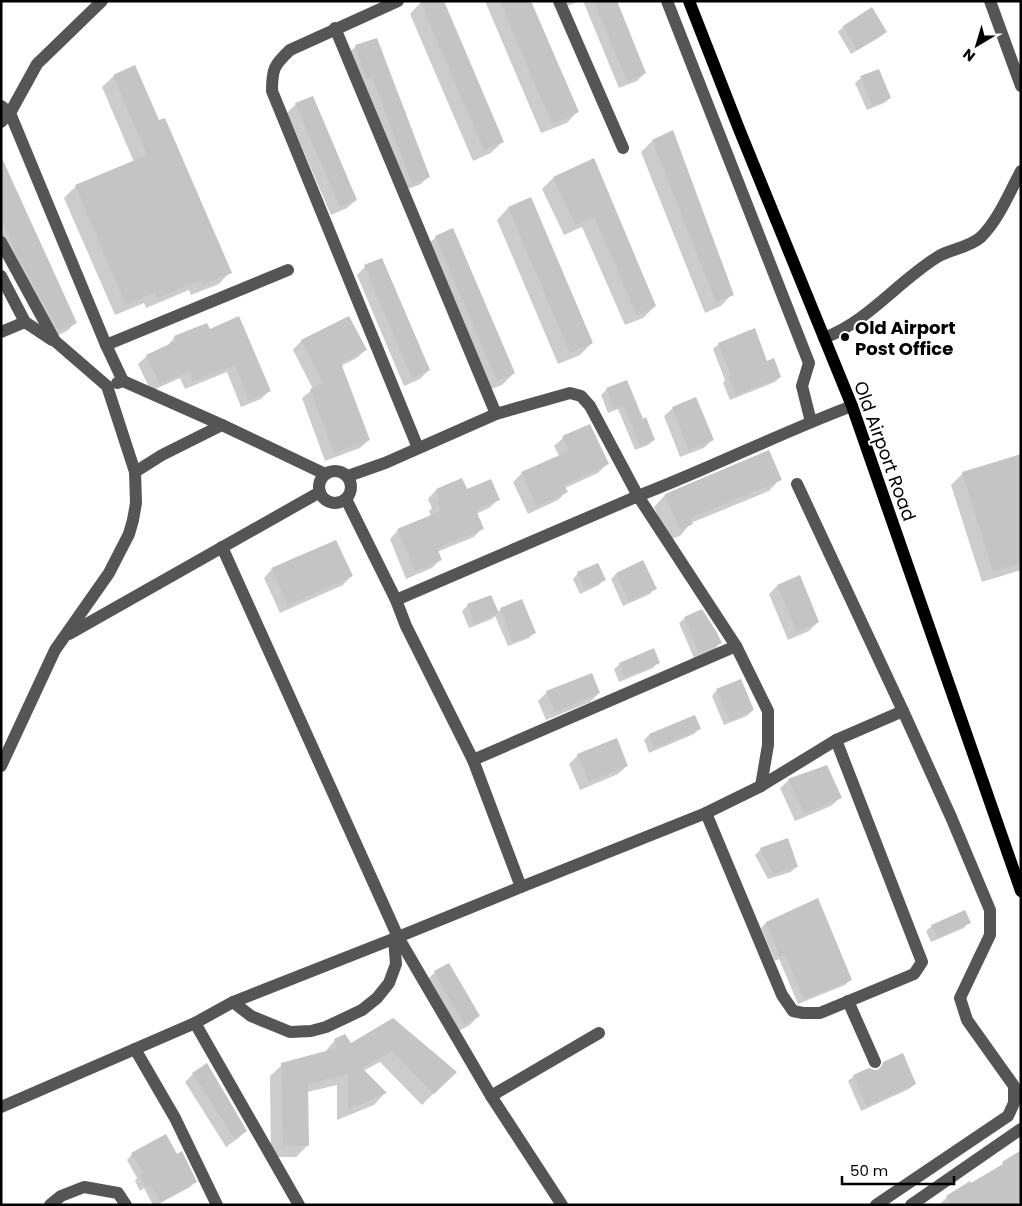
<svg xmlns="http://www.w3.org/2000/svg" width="1022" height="1206" font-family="Poppins,sans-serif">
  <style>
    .shadow { fill: #0003 }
    .building { fill: #c4c4c4 }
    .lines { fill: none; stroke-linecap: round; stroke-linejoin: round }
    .minor { stroke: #555; stroke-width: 12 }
    .major { stroke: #000; stroke-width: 12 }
    .poi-dot { fill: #000; stroke: #fff; stroke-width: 2 }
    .labels { text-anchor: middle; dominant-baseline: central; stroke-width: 4; stroke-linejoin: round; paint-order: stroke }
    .poi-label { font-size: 18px; font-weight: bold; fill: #000; stroke: #fff; text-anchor: start }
    .street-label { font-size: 18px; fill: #000; stroke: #fff }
  </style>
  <rect width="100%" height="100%" fill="#fff"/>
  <g class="shadow">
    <polygon points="485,1 530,1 577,112 567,123 541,133"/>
    <polygon points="558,1 579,1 561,9"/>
    <polygon points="583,1 615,1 645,73 637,81 619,88"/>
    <polygon points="421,2 503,141 491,153 473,161 410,14"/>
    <polygon points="872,9 886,31 880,37 851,54 838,32 843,27"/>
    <polygon points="376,39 428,177 421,184 405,190 348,54 355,47"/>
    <polygon points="114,76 158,122 230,272 219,284 191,295 189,290 146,308 144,303 115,315 64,198 76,186 134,162 102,87"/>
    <polygon points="861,78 890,98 884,103 867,110 855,83"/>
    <polygon points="296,104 356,200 347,208 331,215 287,113"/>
    <polygon points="652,141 732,294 721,306 705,313 641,152"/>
    <polygon points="1,159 75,323 67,331 50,339 1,246"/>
    <polygon points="594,159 655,306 643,318 625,325 582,227 564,235 542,189 553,178"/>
    <polygon points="530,199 592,343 580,355 558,364 497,220 508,208"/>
    <polygon points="436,237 514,373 502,385 486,391 424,248"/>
    <polygon points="365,267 429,370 420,379 404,386 357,275"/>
    <polygon points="349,317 365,350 357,358 341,366 369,440 360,448 325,461 302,398 313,389 293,350 301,341"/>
    <polygon points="209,330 269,391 261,399 241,407 227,372 185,389 180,378 151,391 138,364 147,356 167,346 175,337"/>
    <polygon points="719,344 767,362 780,377 775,382 730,400 723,383 725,380 713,349"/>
    <polygon points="607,389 642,420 654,440 648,445 635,450 618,409 608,413 601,395"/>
    <polygon points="673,408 712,440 704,448 680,457 664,416"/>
    <polygon points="563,438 607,464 598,473 565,488 566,492 558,500 528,514 513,482 522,473 559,456 554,446"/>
    <polygon points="768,452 780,479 769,491 691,523 680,536 668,540 654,507 665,495"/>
    <polygon points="1021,455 1021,570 982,582 951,485 963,473"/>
    <polygon points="461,479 466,491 498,500 489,508 476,514 482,528 474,537 437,552 440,560 432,568 406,579 390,539 398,530 431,517 429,511 432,508 428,499 436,490"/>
    <polygon points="643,562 655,588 650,594 623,606 611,579 616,574"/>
    <polygon points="272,569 351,576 343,585 280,613 264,578"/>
    <polygon points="578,573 604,580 599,585 580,594 573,579"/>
    <polygon points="777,586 818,622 809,631 788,640 769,594"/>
    <polygon points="521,601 535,632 529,638 508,646 495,616 492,619 469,628 462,611 468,605 497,613 500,610"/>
    <polygon points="685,618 720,643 715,649 694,658 679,623"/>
    <polygon points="658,662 653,668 619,682 614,669 620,664"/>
    <polygon points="717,690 753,710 747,716 724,725 712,696"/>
    <polygon points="547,692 599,693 590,702 546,720 538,701"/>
    <polygon points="699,729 694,734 649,753 644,740 649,735"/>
    <polygon points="578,755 627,766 618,774 580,790 569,764"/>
    <polygon points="789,780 840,798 831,806 795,821 780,788"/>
    <polygon points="761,849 797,866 791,872 768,879 755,855"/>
    <polygon points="817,900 851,979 845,985 798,1004 779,959 775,961 761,928 766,923"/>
    <polygon points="969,922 964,928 931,942 926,931 932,926"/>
    <polygon points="449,964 478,1016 470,1025 455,1033 426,981 435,972"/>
    <polygon points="393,1019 455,1072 422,1105 380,1062 363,1071 385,1093 374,1105 337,1120 337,1085 307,1092 308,1145 296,1157 271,1157 270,1076 282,1065 324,1053 335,1040 350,1045"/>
    <polygon points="884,1063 915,1084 909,1089 861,1111 848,1081 854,1076 877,1071"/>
    <polygon points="193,1074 246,1131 237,1139 226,1147 185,1082"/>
    <polygon points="1021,1151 1021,1205 939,1205 947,1197 971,1185 997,1169"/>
    <polygon points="132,1154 176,1156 195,1181 190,1187 157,1205 153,1205 144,1188 140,1191 135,1181 137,1178 127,1160"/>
  </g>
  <g class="building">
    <polygon points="420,1 444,1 504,142 484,150"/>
    <polygon points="500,1 531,1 579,112 552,124"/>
    <polygon points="594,1 617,1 646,73 627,81"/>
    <polygon points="872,7 887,32 857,50 843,26"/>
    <polygon points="377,38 430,177 412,184 372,77 366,79 355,45"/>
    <polygon points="135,65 159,120 165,118 232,273 203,285 201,280 157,298 155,292 126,305 75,185 147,155 113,75"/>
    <polygon points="879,69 891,98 873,106 860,76"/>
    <polygon points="313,96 357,200 340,207 295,103"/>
    <polygon points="673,130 734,295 716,302 652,140"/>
    <polygon points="1,156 77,323 59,331 17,255 1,219"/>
    <polygon points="594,158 656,306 637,315 594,216 575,225 553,177"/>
    <polygon points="531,197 593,343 570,353 508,207"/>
    <polygon points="453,228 515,373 497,381 435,236"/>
    <polygon points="382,258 430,370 412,378 364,265"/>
    <polygon points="239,316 271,391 249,400 235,365 193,382 189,371 160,384 146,355 176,341 174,336 207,323 210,329"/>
    <polygon points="349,316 367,350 341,363 370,440 334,453 310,389 323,384 301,340"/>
    <polygon points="755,328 767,361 774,358 781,377 736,395 728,376 731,375 718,343"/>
    <polygon points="627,380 643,419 646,417 655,440 640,446 623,405 614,408 606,388"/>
    <polygon points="696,397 714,440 689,450 672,407"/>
    <polygon points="590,424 609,464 564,485 568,492 537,506 521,472 569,451 562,436"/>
    <polygon points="769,450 782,480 690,518 693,524 680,530 665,494"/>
    <polygon points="1021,454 1021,563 993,571 962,472"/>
    <polygon points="462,478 467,489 491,479 500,500 476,510 484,529 437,548 442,560 415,571 397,529 441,511 437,501 440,500 436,489"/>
    <polygon points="336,540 353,576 288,605 271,568"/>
    <polygon points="643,560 657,589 629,601 616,573"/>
    <polygon points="598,563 606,580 585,589 577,572"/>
    <polygon points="800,575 819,622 797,632 777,585"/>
    <polygon points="491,595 499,613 475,624 467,604"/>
    <polygon points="522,599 536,633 513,642 500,608"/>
    <polygon points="702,609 716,631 722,643 699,653 684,617"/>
    <polygon points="654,648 660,663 625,677 619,663"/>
    <polygon points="592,673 600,693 555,712 546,691"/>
    <polygon points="741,679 754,710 730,721 716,689"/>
    <polygon points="695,715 701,729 654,748 649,734"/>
    <polygon points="617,738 628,766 589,782 577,754"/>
    <polygon points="827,765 842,798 804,813 788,779"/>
    <polygon points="788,838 798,867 773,874 760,848"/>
    <polygon points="818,898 852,980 804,999 785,955 780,957 766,922"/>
    <polygon points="965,910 971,923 937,938 931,925"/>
    <polygon points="449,963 480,1016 464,1025 434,971"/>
    <polygon points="393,1018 457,1072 434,1094 392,1051 362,1068 387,1093 348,1109 348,1074 308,1084 309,1146 283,1146 281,1063 337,1048 334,1039 345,1034 351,1043"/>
    <polygon points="903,1053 916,1084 866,1106 853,1075 869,1068 874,1070 878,1070 882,1066 883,1062"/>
    <polygon points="207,1063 247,1131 235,1139 192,1073"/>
    <polygon points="166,1134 177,1154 182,1151 197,1182 160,1202 150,1184 146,1186 139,1175 143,1173 131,1153"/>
    <polygon points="1021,1150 1021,1201 1014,1205 952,1205 946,1196 970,1181 971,1183 1003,1164 1002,1162"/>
  </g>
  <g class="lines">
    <g class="minor">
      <path d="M398,1L290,50C274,65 272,69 272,91L418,448"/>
      <polyline points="559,1 623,148"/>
      <polyline points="667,1 809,363 802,386 811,422"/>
      <polyline points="990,1 1021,86"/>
      <polyline points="335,28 496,414"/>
      <polyline points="1,106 10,113 106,345 123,381"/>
      <polyline points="1,122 10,113 37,64 102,1"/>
      <polyline points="1,242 55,341 107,386 135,472 136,503 133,520 129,534 109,573 55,650 1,766"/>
      <polyline points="1,276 25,322"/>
      <polyline points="1,332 25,322 52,340"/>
      <path d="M824,338C869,321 898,281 939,256C952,249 970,247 981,237C999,219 1009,193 1021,171"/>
      <polyline points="106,345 288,270"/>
      <polyline points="117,383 123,381 222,425"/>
      <circle cx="335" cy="487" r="16"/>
      <polyline points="135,472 162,455 222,425 325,474"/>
      <path d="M348,476L385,463L496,414L570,393L581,396L590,406L638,496C711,468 780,433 852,406"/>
      <polyline points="797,484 903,711"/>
      <polyline points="346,499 396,600 406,626 473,760 521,887 706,813 761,786 768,745 768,711 736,646 638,496 396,600"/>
      <polyline points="222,547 398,937 491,1096 562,1205"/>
      <polyline points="69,634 320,492"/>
      <polyline points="473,760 736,646"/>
      <polyline points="761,786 836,740 903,711 951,817 990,910 990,935 960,998 967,1020 1014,1086 1014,1103 1008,1116 876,1205"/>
      <polyline points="706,813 782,995 793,1011 803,1013 820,1013 914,974 922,962 836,740"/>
      <polyline points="848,1001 875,1062"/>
      <polyline points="233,1002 251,1016 290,1032 311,1031 326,1027 362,1010 377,998 389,983 396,964 394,938"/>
      <polyline points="195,1023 299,1205"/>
      <polyline points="135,1049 175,1118 217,1205"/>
      <polyline points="491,1096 599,1033"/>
      <polyline points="1,1107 195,1023 233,1002 398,937 521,887"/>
      <polyline points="50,1205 61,1196 84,1187 118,1193 126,1205"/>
      <polyline points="911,1205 1021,1129"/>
    </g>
    <polyline class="major" points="689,1 739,129 852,406 1021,891"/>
  </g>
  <circle class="poi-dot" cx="845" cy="337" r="5"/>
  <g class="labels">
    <g class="poi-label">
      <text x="855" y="327">Old Airport<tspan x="855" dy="21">Post Office</tspan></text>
    </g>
    <g class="street-label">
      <text transform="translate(885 451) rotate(70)">Old Airport Road</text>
    </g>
  </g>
  <rect width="1022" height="1206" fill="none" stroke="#000000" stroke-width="5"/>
  <g transform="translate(977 45) rotate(218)" stroke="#ffffff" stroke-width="4" paint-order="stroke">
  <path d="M0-4L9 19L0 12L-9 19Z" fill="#000000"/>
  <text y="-8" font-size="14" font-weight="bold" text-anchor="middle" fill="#000000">N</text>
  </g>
  <path d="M842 1176v8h112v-8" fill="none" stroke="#000000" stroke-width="2.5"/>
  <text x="850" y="1176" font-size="15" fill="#000000" stroke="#ffffff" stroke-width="4" paint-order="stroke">50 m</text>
</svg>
